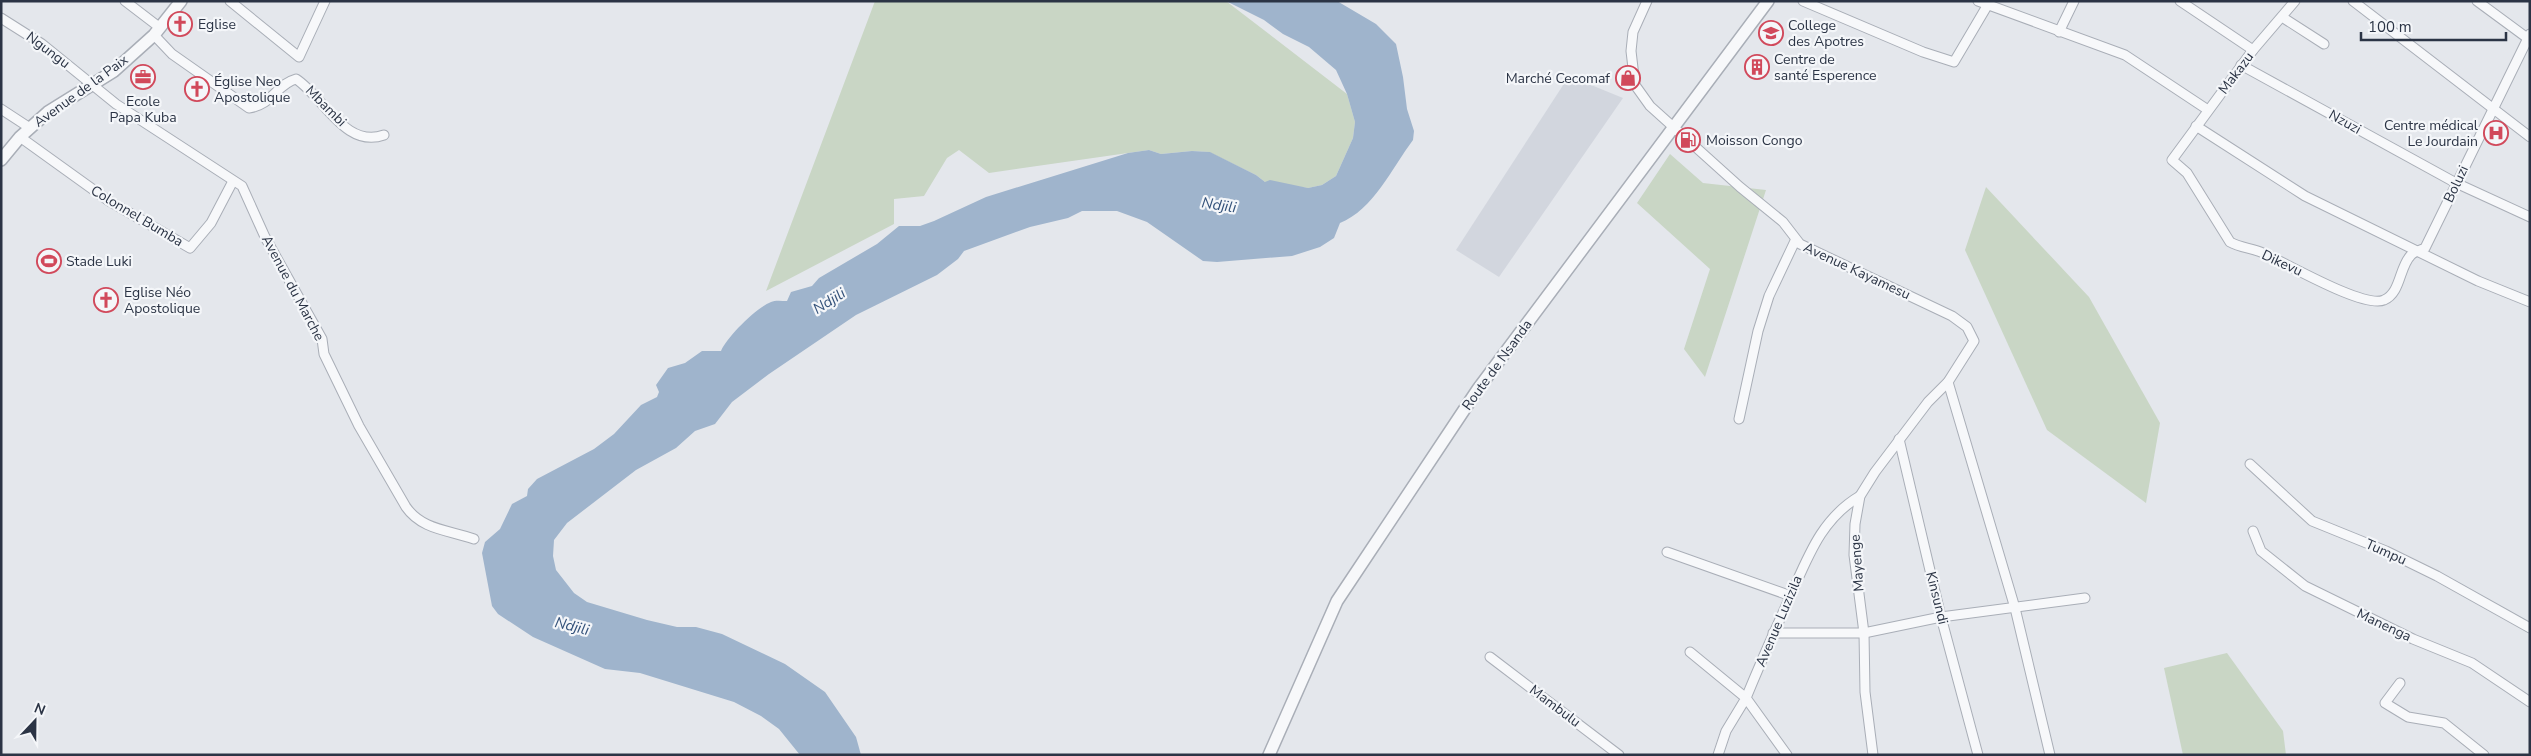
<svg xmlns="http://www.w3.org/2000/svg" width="2531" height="756" font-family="'Nunito Sans',sans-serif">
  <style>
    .built { fill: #d2d6de }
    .green { fill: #c9d6c5 }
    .water { fill: #9fb4cc }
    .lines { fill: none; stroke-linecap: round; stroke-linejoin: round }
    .minor-casing { stroke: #a9aeb7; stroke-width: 11 }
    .tertiary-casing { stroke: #a9aeb7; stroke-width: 14 }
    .minor { stroke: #f7f8fa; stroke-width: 9 }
    .tertiary { stroke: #f7f8fa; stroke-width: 11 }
    .labels { text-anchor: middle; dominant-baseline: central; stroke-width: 4.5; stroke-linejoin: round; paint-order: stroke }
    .poi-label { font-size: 14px; fill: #2b3445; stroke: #f4f6f9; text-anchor: start }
    .street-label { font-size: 14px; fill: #2b3445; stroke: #f4f6f9 }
    .water-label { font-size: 15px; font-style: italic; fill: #34527a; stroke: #f4f6f9 }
  </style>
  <rect width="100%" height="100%" fill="#e4e7ec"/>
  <polygon class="built" points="1569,76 1623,98 1499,277 1456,250"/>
  <g class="green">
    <polygon points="875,1 1226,1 1347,94 1355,122 1353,138 1336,176 1322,185 1308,188 1265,182 1256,175 1209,152 1192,151 1161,154 1149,150 989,173 959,150 947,158 924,196 894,199 894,224 766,291"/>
    <polygon points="1670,154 1703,183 1766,190 1705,377 1684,349 1710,269 1637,203"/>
    <polygon points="1986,187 2089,297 2160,423 2146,503 2047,430 1965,250"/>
    <polygon points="2227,653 2283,731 2286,755 2183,755 2164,668"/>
  </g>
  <path class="water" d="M1226,1H1337L1376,24L1396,44L1403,77L1407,109L1414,131L1413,140C1392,168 1373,210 1340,223L1334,238L1320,247L1292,256L1217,262L1203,261L1147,222L1117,211H1082L1068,218L1030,227L964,251L958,259L937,275L856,315L769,374L732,402L715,424L695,431L676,448L636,470L567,523L554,540L553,556L556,570L574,593L587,602L647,620L677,627H696L722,634L785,664L825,692L856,737L861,755H800L779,729L761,716L734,702L640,673L605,669L533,637L498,614L492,606L482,553L485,542L500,529L512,504L527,496L528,489L537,479L594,449L614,434L641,405L657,397L659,392L656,385L668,368L685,363L702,351H721C727,337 756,308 771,302C775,300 782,301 787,301L791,292L812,286L819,278L877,244L899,226H920L934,221L986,197L1128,153L1149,150L1161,154L1192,151L1210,152L1256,175L1265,182L1270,180L1308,188L1322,185L1336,176L1353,138L1355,122L1347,94L1336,70L1309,47L1283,34L1264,20Z"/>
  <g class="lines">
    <defs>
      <g id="minor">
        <polyline points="125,1 159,27"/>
        <polyline points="230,1 299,57 325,1"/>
        <polyline points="1647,1 1633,32 1631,51 1635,85 1650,106 1740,187 1783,222 1800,244 1952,316 1967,327 1974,341 1948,382 1928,402 1875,472 1860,496 1855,524 1854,555 1864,633 1865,692 1873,755"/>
        <polyline points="1803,1 1923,52 1954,62 1990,1"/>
        <polyline points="1978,1 2125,55 2208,110"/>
        <polyline points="2180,1 2253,50"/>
        <path d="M2295,1L2253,50L2172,160L2187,173L2230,242C2241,248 2252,248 2263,253C2286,263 2364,309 2384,300C2401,293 2399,267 2411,255C2414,252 2421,250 2425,248L2530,34"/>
        <polyline points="2353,1 2530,137"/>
        <polyline points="2477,1 2530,40"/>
        <polyline points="2282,17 2324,44"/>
        <path d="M1,18L42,44L116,104L242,186L265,237L322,339L324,354L359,426L406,507C422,530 449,530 474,539"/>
        <polyline points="2059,32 2074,1"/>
        <path d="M154,35L172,54L249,108C272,105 277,84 296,79C324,97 345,149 384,135"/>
        <polyline points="2241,65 2456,183 2530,217"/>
        <polyline points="1,109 30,128"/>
        <polyline points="2196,126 2305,196 2478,281 2530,302"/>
        <polyline points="20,137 109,201 190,248 211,223 233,181"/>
        <polyline points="1948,382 2015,608 2050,755"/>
        <polyline points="1739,419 1758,331 1769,296 1795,241"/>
        <polyline points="1899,439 1941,617 1978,755"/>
        <polyline points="2250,464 2312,521 2386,551 2437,576 2530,628"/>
        <polyline points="2253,531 2261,551 2305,586 2413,639 2472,663 2530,702"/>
        <polyline points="1667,552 1791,596"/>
        <polyline points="1773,633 1864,633 1941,617 2085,598"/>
        <polyline points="1690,652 1746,698 1726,731 1718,755"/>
        <polyline points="1490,657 1619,755"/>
        <polyline points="2400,683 2385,703 2408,717 2444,723 2484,755"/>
        <path d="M1787,755L1746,698C1760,664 1775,630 1790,597C1808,557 1821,519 1860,496"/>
      </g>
      <g id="tertiary">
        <polyline points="1,160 20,137 48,112 114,71 154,35 181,1"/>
        <polyline points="1269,755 1337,601 1478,389 1768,1"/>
      </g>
    </defs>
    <use href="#minor" class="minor-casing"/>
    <use href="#tertiary" class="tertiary-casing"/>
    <use href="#minor" class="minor"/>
    <use href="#tertiary" class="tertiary"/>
  </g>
  <defs>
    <symbol id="church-ring" viewBox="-11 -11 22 22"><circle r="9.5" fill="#f4f6f9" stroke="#d1495b" stroke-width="1.5"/><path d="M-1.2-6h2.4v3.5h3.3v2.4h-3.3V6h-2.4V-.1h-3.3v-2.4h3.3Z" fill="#d1495b"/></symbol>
    <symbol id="school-ring" viewBox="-11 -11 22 22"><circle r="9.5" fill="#f4f6f9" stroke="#d1495b" stroke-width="1.5"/><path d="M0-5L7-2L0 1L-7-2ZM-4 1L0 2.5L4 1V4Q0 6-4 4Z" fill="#d1495b"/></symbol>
    <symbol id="building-ring" viewBox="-11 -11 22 22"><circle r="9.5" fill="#f4f6f9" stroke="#d1495b" stroke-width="1.5"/><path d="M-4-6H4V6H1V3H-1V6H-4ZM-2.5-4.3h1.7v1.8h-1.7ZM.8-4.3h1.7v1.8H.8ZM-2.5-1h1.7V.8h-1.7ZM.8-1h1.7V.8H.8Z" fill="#d1495b"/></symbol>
    <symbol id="office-ring" viewBox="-11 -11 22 22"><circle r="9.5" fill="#f4f6f9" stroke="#d1495b" stroke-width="1.5"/><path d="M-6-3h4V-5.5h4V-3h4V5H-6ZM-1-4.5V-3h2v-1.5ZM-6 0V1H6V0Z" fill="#d1495b"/></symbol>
    <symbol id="shop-ring" viewBox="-11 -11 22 22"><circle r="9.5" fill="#f4f6f9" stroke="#d1495b" stroke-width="1.5"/><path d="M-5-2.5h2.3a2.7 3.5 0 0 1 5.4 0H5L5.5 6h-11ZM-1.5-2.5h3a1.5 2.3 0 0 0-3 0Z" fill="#d1495b"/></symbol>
    <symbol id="hospital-ring" viewBox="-11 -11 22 22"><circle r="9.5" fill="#f4f6f9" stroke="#d1495b" stroke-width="1.5"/><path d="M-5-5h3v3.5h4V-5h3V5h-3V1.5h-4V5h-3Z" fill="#d1495b"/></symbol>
    <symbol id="fuel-ring" viewBox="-11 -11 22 22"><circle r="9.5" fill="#f4f6f9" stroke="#d1495b" stroke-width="1.5"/><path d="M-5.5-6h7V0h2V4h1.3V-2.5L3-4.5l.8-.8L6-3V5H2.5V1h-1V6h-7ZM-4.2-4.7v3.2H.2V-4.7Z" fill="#d1495b"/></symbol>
    <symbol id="stadium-ring" viewBox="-11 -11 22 22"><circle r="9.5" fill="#f4f6f9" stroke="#d1495b" stroke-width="1.5"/><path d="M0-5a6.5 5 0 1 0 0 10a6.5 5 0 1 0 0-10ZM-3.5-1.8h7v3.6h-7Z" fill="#d1495b"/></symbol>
  </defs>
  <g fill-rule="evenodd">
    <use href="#church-ring" x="166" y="10" width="28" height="28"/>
    <use href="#school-ring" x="1757" y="19" width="28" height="28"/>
    <use href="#building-ring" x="1743" y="53" width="28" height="28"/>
    <use href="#office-ring" x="129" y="63" width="28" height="28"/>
    <use href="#shop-ring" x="1614" y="64" width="28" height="28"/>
    <use href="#church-ring" x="183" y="75" width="28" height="28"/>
    <use href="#hospital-ring" x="2482" y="119" width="28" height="28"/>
    <use href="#fuel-ring" x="1674" y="126" width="28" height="28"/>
    <use href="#stadium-ring" x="35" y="247" width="28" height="28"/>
    <use href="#church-ring" x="92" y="286" width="28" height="28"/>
  </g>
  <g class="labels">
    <g class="poi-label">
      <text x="198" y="24">Eglise</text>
      <text x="1788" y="25">College<tspan x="1788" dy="16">des Apotres</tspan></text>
      <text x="1774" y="59">Centre de<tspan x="1774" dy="16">santé Esperence</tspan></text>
      <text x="1610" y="78" text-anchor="end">Marché Cecomaf</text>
      <text x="214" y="81">Église Neo<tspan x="214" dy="16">Apostolique</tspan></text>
      <text x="143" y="101" text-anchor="middle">Ecole<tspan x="143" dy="16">Papa Kuba</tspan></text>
      <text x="2478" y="125" text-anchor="end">Centre médical<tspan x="2478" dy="16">Le Jourdain</tspan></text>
      <text x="1706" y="140">Moisson Congo</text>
      <text x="66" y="261">Stade Luki</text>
      <text x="124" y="292">Eglise Néo<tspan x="124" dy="16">Apostolique</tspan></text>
    </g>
    <g class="street-label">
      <text transform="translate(48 50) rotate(37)">Ngungu</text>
      <text transform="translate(2236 73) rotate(-53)">Makazu</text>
      <text transform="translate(81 91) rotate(-36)">Avenue de la Paix</text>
      <text transform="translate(326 106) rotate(45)">Mbambi</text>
      <text transform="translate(2345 122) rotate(29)">Nzuzi</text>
      <text transform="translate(2456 184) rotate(-65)">Boluzi</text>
      <text transform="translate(137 216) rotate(31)">Colonnel Bumba</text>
      <text transform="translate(2282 263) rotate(25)">Dikevu</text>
      <text transform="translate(1857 271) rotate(25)">Avenue Kayamesu</text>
      <text transform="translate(293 288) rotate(62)">Avenue du Marche</text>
      <text transform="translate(1497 365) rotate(-54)">Route de Nsanda</text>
      <text transform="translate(2386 552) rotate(24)">Tumpu</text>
      <text transform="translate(1857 563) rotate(-94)">Mayenge</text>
      <text transform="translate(1937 598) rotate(76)">Kinsundi</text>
      <text transform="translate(1779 621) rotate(-67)">Avenue Luzizila</text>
      <text transform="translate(2384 625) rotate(25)">Manenga</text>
      <text transform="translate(1555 706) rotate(37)">Mambulu</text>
    </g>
    <g class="water-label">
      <text transform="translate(1219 205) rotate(9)">Ndjili</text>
      <text transform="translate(829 301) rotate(-32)">Ndjili</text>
      <text transform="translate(572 626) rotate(14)">Ndjili</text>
    </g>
  </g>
  <rect width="2531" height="756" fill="none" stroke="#2b3445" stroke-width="5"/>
  <g transform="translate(35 721) rotate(22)" stroke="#f4f6f9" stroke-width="4" paint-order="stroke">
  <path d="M0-4L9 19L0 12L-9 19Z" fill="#2b3445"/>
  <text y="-8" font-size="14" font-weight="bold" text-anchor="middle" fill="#2b3445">N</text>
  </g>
  <path d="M2361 32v8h145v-8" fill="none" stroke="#2b3445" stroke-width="2.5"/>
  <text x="2368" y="32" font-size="15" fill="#2b3445" stroke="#f4f6f9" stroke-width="4" paint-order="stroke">100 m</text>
</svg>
